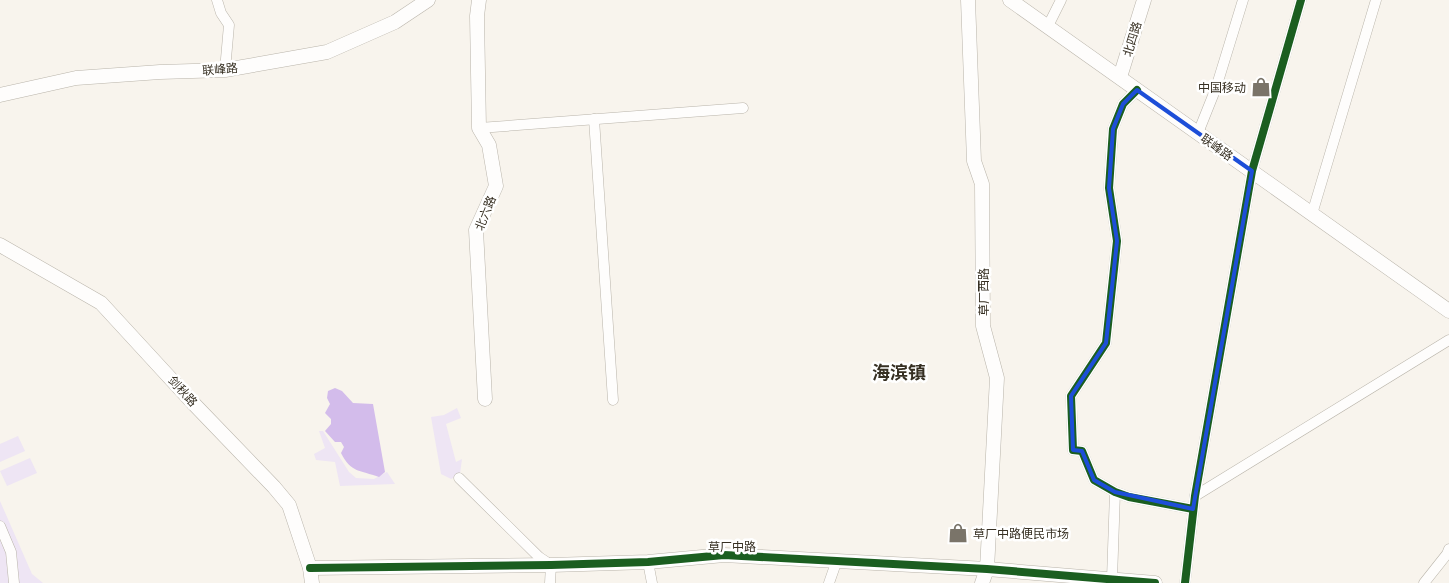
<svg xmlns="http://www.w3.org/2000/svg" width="1449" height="583" font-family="'Titillium Web','Noto Sans SC',sans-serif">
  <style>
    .green { fill: #eee5f4 }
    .water { fill: #d3bceb }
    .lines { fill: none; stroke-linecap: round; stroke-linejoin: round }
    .street-casing { stroke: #b9b4aa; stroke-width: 11 }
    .secondary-casing { stroke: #b9b4aa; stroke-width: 15 }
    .street { stroke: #fefdfc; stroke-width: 10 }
    .secondary { stroke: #fefdfc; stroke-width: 14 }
    .cycleway-casing { stroke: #fff; stroke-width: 11 }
    .cycleway { stroke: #1b5e20; stroke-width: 8 }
    .marked { fill: none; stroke: #1d4ed8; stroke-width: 4; stroke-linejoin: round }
    .labels { text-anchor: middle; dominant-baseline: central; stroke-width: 5; stroke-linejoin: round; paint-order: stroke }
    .street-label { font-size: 12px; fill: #362f22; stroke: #fff }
    .poi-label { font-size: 12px; fill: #362f22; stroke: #fff; text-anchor: end }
    .district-label { font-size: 18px; font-weight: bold; fill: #362f22; stroke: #fff }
  </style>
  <rect width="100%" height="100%" fill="#f8f4ed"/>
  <g class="green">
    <polygon points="457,408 461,418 446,424 456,462 462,459 460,474 451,479 441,474 431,417 444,415"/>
    <polygon points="319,431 323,431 349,472 356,478 374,479 387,472 395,484 340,486 335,462 316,460 314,454 325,448"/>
    <polygon points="18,436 25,451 0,462 0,444"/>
    <polygon points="30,458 37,473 7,486 0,471"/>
    <polygon points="0,501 32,574 43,583 0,583"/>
  </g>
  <path class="water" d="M335,388L342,391L353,403L373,404L385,472L379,477C360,470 351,473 341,453L344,447L341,442H335L325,431L331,424V419L325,413L330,404L327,398L328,391Z"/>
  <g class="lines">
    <defs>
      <g id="street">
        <polyline points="217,0 221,13 229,25 225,70"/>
        <polyline points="1048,26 1061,0"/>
        <polyline points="1137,90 1123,104 1113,129 1109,188 1117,241 1106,343 1071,396 1073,450 1082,451 1094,480 1115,492 1129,497 1193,509"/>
        <polyline points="594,119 613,400"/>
        <polyline points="479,128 743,108"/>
        <polyline points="1198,133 1216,88 1243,0"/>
        <polyline points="1312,214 1376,0"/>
        <polyline points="459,478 539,557 551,565 550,583"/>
        <polyline points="1195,496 1449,340"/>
        <polyline points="0,526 11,552 14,583"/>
        <polyline points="648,562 652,583"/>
        <polyline points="1112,579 1115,492"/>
        <polyline points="829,583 837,560"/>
        <polyline points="1185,583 1195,496 1252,171 1301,0"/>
        <polyline points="1424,583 1447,554 1449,549"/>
      </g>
      <g id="secondary">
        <polyline points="479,0 477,16 479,128 489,145 496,186 476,230 485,399"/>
        <polyline points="968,0 974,161 982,184 983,326 997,378 987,569 982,583"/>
        <polyline points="1010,0 1449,311"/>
        <polyline points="1120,77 1144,0"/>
        <polyline points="0,95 76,78 160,72 225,70 327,52 395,22 428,0"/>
        <polyline points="0,245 101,303 193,403 274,487 289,505 310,568 312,583"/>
        <polyline points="310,568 551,565 648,562 724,555 987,569 1155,583"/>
      </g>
    </defs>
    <use href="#street" class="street-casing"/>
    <use href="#secondary" class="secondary-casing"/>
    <use href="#street" class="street"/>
    <use href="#secondary" class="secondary"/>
    <defs>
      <g id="cycleway">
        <polyline points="1137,90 1123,104 1113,129 1109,188 1117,241 1106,343 1071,396 1073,450 1082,451 1094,480 1115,492 1129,497 1193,509"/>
        <polyline points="310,568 551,565 648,562 724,555 987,569 1155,583"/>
        <polyline points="1185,583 1195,496 1252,171 1301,0"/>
      </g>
    </defs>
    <use href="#cycleway" class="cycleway-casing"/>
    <use href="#cycleway" class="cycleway"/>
  </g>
  <path class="marked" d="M1137,90L1252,171L1193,509L1115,492L1094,480L1082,451L1073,450L1071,396L1106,343L1117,241L1109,188L1113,129L1123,104Z"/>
  <defs>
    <symbol id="shop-bare" viewBox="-9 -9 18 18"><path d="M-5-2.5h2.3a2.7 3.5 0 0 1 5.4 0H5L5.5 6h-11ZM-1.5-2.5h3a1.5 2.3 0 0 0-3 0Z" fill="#7a7469" stroke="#fff" stroke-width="2.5" paint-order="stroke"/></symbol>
  </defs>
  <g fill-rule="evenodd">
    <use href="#shop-bare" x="1247" y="73" width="28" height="28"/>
    <use href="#shop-bare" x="944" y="519" width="28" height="28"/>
  </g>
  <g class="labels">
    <g class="street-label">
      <text transform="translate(1132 39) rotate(-73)">北四路</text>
      <text transform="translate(220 69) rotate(-5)">联峰路</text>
      <text transform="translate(1217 147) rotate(35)">联峰路</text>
      <text transform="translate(485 213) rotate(-68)">北六路</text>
      <text transform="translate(983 292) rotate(-90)">草厂西路</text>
      <text transform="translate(183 391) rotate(48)">剑秋路</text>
      <text x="732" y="546">草厂中路</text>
    </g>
    <g class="poi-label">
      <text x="1246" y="87">中国移动</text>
      <text x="973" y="533" text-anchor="start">草厂中路便民市场</text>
    </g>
    <g class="district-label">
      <text x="899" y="372">海滨镇</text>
    </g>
  </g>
</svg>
